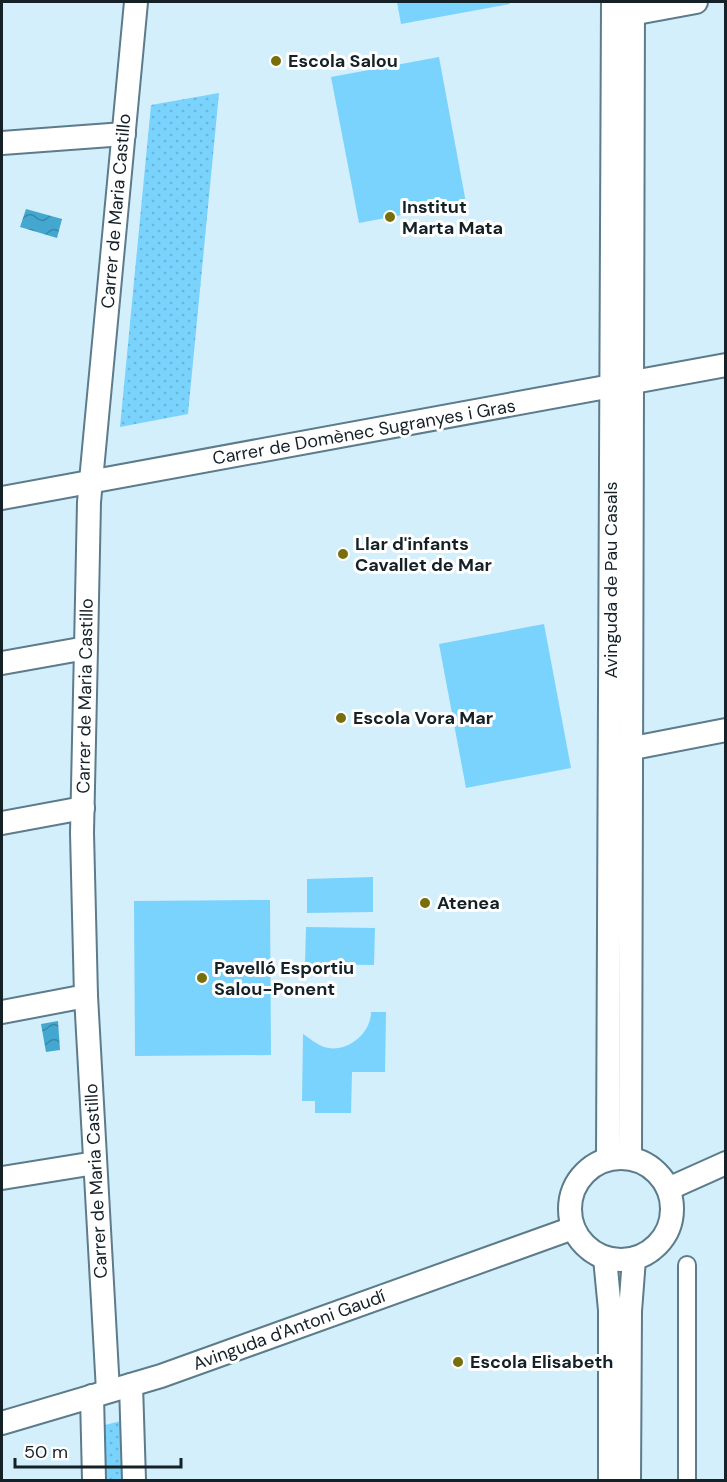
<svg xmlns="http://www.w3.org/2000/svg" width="727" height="1482" font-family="'DM Sans',sans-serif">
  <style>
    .grass { fill: url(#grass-dots) }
    .green { fill: #7ad3fc }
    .water { fill: url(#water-waves) }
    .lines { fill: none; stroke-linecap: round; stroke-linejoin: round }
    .pedestrian-casing { stroke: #5c7b8b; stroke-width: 20 }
    .minor-casing { stroke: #5c7b8b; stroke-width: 26 }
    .pedestrian { stroke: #fff; stroke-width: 16 }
    .minor { stroke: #fff; stroke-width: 22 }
    .poi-dot { fill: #776e0c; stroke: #fff; stroke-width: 2 }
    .labels { text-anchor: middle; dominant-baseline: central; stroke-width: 6; stroke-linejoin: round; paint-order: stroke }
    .poi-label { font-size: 18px; font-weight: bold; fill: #142127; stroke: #fff; text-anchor: start }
    .street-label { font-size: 18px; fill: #142127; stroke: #fff }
  </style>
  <defs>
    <pattern id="grass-dots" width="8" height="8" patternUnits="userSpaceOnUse" patternTransform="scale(1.5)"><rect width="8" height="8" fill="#7ad3fc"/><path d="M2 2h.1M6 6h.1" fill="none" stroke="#69b5d8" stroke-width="1.8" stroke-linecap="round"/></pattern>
    <pattern id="water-waves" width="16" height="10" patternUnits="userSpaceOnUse" patternTransform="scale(1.5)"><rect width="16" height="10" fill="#44a7d0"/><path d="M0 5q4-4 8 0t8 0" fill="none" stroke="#3888a9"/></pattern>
  </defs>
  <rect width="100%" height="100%" fill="#d3effc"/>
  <g class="grass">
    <polygon points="219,93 188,414 120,427 151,105"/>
    <polygon points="121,1421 122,1480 105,1480 105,1425"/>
  </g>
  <g class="green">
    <polygon points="397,2 509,2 510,4 401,24"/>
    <polygon points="439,57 466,203 359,223 331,77"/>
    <polygon points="544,624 571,768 466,788 439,644"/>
    <polygon points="373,877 373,912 307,913 307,879"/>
    <polygon points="270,900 271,1055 135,1056 134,901"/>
    <polygon points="306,927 375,928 374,965 305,964"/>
    <path d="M371,1012H386L385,1072H352L351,1113H315V1101H302L303,1034C309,1038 316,1044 324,1047C346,1054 371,1034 371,1012Z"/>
  </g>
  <g class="water">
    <polygon points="26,209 62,219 57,238 20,227"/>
    <polygon points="58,1021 60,1050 46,1052 41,1024"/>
  </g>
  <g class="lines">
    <defs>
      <polyline id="pedestrian" points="687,1265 687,1480"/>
      <g id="minor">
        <polyline points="620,16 696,2"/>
        <polyline points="2,143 124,134"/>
        <polyline points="2,498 726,365"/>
        <polyline points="2,663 86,648"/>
        <polyline points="618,751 726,730"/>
        <polyline points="2,823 83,808"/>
        <polyline points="2,1012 86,996"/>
        <circle cx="621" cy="1209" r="51"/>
        <polyline points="630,1158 633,2"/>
        <polyline points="608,1159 613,2"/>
        <polyline points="2,1178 95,1163"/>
        <polyline points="668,1189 726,1163"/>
        <polyline points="605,1258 610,1310 610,1480"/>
        <polyline points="131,1385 134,1480"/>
        <polyline points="108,1391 86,996 82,833 86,648 89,502 136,2"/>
        <polyline points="92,1396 94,1480"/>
        <polyline points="2,1423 161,1376 573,1228"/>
        <polyline points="629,1480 630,1311 634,1259"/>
      </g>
    </defs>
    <use href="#pedestrian" class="pedestrian-casing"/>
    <use href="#minor" class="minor-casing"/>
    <use href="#pedestrian" class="pedestrian"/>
    <use href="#minor" class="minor"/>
  </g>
  <g class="poi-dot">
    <circle cx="276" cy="61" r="6"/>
    <circle cx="390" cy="217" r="6"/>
    <circle cx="343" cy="554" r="6"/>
    <circle cx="341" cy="718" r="6"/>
    <circle cx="425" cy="903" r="6"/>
    <circle cx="202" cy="978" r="6"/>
    <circle cx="458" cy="1362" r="6"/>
  </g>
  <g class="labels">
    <g class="poi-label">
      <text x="288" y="61">Escola Salou</text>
      <text x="402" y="207">Institut<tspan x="402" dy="21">Marta Mata</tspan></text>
      <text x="355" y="544">Llar d'infants<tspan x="355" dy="21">Cavallet de Mar</tspan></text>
      <text x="353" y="718">Escola Vora Mar</text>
      <text x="437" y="903">Atenea</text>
      <text x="214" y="968">Pavelló Esportiu<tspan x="214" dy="21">Salou-Ponent</tspan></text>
      <text x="470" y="1362">Escola Elisabeth</text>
    </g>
    <g class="street-label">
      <text transform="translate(116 211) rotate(-85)">Carrer de Maria Castillo</text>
      <text transform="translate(364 432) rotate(-10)">Carrer de Domènec Sugranyes i Gras</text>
      <text transform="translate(611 580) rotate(-90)">Avinguda de Pau Casals</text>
      <text transform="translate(85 696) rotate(-89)">Carrer de Maria Castillo</text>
      <text transform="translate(96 1181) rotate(-93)">Carrer de Maria Castillo</text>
      <text transform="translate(289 1330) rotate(-20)">Avinguda d'Antoni Gaudí</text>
    </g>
  </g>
  <rect width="727" height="1482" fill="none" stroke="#142127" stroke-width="6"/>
  <path d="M15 1458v9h166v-9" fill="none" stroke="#142127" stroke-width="3"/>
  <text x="24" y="1458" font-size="18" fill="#142127" stroke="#ffffff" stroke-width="4.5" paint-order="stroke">50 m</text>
</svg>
